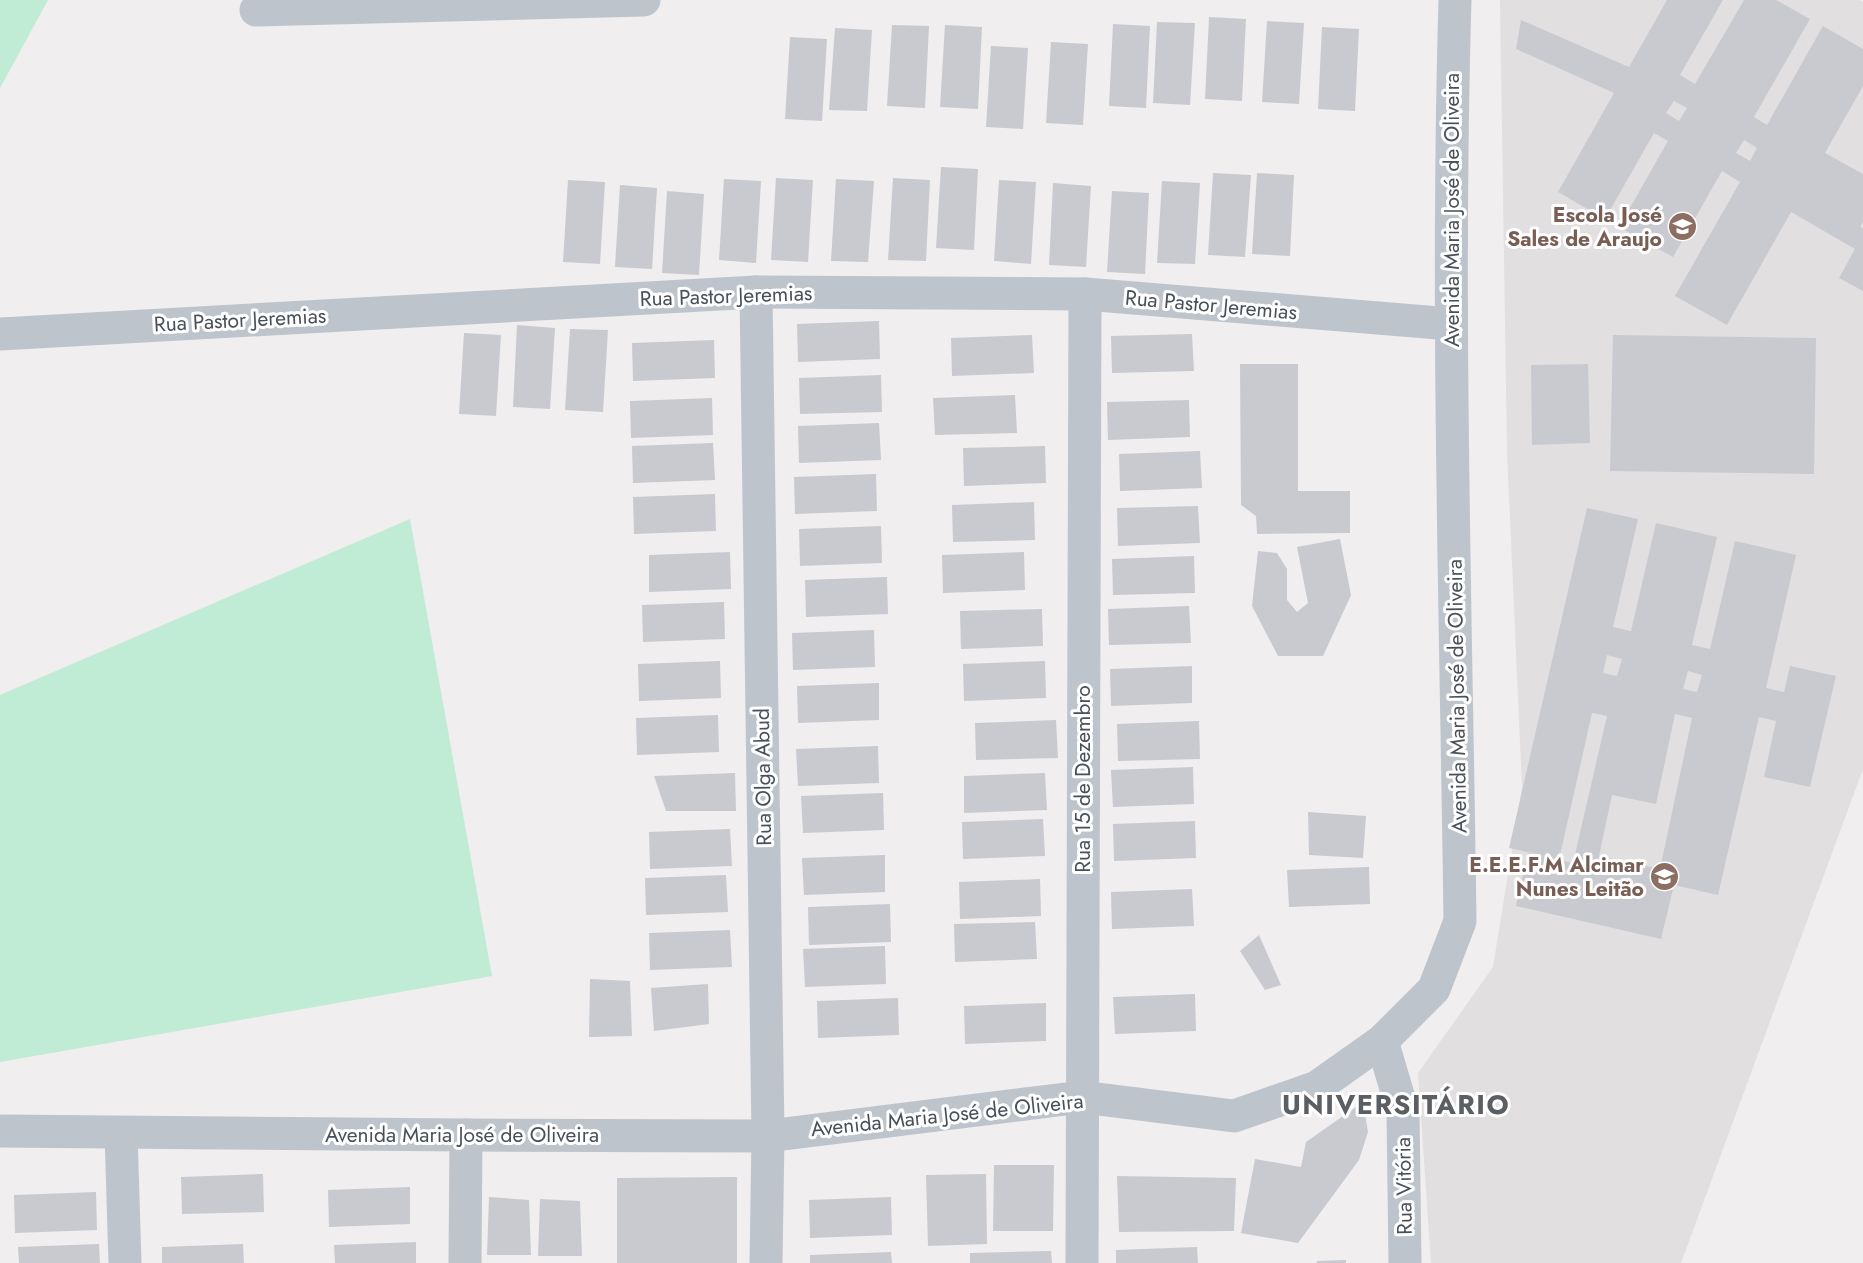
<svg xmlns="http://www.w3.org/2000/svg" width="1863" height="1263" font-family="Jost,sans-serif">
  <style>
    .education { fill: #e1dfdf }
    .green { fill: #c0ebd4 }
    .building { fill: #c9cad0; fill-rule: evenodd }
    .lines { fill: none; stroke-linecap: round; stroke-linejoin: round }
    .minor { stroke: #bec4cc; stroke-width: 33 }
    .tertiary { stroke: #bec4cc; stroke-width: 33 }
    .labels { text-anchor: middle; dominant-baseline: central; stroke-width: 6; stroke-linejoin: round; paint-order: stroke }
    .street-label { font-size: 21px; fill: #48505a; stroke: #fff }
    .education-label { font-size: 21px; font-weight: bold; fill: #785e54; stroke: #fff; text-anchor: end }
    .district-label { font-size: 27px; font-weight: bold; letter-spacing: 1.5px; fill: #5b5e62; stroke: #fff }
  </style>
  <rect width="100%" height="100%" fill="#f0eeee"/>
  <polygon class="education" points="1500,0 1859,0 1863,2 1863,769 1681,1263 1431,1263 1418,1073 1493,967 1522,787 1507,451"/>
  <g class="green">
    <polygon points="0,0 48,0 0,88"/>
    <polygon points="410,519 492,976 0,1062 0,695"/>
  </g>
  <g class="building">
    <path d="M1667,0H1723L1680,75L1695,84L1744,0H1776L1810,19L1754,117L1767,125L1823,26L1863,49V86L1825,153L1863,174V222L1860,227L1863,228V291L1839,278L1855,249L1791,212L1727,325L1675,296L1740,182L1722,171L1673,257L1619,227L1668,141L1654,133L1605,219L1558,192L1614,93L1516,49L1521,20L1629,67ZM1674,101L1687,108L1679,121L1666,113ZM1744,140L1757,148L1750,161L1736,153Z"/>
    <polygon points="1209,17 1246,19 1242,101 1205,99"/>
    <polygon points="1267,21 1304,23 1299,104 1262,102"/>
    <polygon points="1157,22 1195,23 1190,105 1153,103"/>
    <polygon points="1113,24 1150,26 1146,108 1109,106"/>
    <polygon points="892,25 929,26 925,108 887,106"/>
    <polygon points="945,25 982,27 978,109 940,107"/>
    <polygon points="1322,27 1359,29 1355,111 1318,109"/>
    <polygon points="835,28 872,30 867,111 829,110"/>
    <polygon points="790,37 827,39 822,121 785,119"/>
    <polygon points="1051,42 1088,44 1083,125 1046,123"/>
    <polygon points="991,46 1028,48 1023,129 986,127"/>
    <polygon points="941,167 978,169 974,250 936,248"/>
    <polygon points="1213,173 1251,175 1245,257 1208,255"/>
    <polygon points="1257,173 1294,175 1290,256 1252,254"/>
    <polygon points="776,178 813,180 808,262 771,260"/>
    <polygon points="893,178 930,180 926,261 888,260"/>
    <polygon points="724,179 761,181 756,263 719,260"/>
    <polygon points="836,179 874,181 868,262 831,261"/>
    <polygon points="568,180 605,182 600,264 563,262"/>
    <polygon points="999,180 1036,182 1031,264 994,261"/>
    <polygon points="1162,181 1200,183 1195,264 1157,263"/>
    <polygon points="1053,183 1091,186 1086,267 1049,265"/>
    <polygon points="620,185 657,188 652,269 615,267"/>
    <polygon points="667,191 704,194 699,275 662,273"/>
    <polygon points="1112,191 1149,193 1145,274 1107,272"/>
    <polygon points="879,321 880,359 798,362 797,324"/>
    <polygon points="517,325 555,328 550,409 513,407"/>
    <polygon points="570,329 608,330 603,412 565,410"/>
    <polygon points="464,333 501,335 496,416 459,414"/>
    <polygon points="1192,334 1194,371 1112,373 1111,336"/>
    <polygon points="1032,335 1034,373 952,376 951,338"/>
    <polygon points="1613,335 1816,338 1814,474 1610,471"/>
    <polygon points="714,340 715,378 633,381 632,343"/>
    <polygon points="1240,364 1298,364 1298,491 1350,491 1350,533 1257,534 1256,516 1241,505"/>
    <polygon points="1588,364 1590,443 1532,445 1531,365"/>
    <polygon points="881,375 882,412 800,414 799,378"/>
    <polygon points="1015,395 1017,433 935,435 933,398"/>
    <polygon points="712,398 713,435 631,438 630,401"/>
    <polygon points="1189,400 1190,437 1108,440 1107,402"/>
    <polygon points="879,423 881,460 799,463 798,426"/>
    <polygon points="713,443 715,480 633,483 632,446"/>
    <polygon points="1045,446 1046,483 964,486 963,448"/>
    <polygon points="1200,451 1202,488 1120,491 1119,454"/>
    <polygon points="876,474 877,511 795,514 794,477"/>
    <polygon points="715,494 716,531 634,534 633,497"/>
    <polygon points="1034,502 1035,540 953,542 952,505"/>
    <polygon points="1198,506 1200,543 1118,546 1117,508"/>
    <path d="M1587,508L1638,519L1613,627L1631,631L1656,523L1717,537L1692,645L1710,649L1735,541L1796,555L1766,688L1784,692L1790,666L1836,676L1810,787L1764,777L1776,721L1759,717L1718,895L1674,885L1661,939L1516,906L1528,853L1546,856L1509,848ZM1607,655L1622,659L1617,676L1603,673ZM1688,671L1702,675L1697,692L1683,689ZM1592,713L1607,716L1573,863L1559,860ZM1675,714L1692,718L1660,869L1599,856L1612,795L1656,804Z"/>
    <polygon points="881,526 882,563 800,566 799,529"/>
    <polygon points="1340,539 1351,595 1323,656 1278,656 1252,606 1258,551 1277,553 1287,569 1287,600 1297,612 1308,603 1297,547"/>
    <polygon points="730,552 731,589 649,592 649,555"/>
    <polygon points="1024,552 1025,590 943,593 942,555"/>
    <polygon points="1194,556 1195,593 1113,595 1112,559"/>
    <polygon points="887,577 888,614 806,617 805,580"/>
    <polygon points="724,602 725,639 643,642 642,605"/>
    <polygon points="1189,606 1191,643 1109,645 1108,609"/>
    <polygon points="1042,609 1043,646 961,649 960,611"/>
    <polygon points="874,630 875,667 793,670 792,633"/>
    <polygon points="720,661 721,698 639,701 638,664"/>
    <polygon points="1045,661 1046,698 964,701 963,664"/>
    <polygon points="1192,666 1192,703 1111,706 1110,669"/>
    <polygon points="879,683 879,720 798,723 797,686"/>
    <polygon points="718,715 719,752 637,755 636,718"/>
    <polygon points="1056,720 1058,758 976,760 975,723"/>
    <polygon points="1199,721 1200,759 1118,761 1117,724"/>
    <polygon points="878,746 879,783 798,786 796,749"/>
    <polygon points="1193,767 1194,804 1113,807 1111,770"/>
    <polygon points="735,773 736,811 666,811 654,776"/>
    <polygon points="1045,773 1047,810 964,813 964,776"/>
    <polygon points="883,793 884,830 803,833 801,796"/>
    <polygon points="1308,812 1366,816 1363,858 1309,855"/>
    <polygon points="1043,819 1045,856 963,859 962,822"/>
    <polygon points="1195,821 1196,858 1114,861 1113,824"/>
    <polygon points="730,829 732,866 650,869 649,832"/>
    <polygon points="885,855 885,892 804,895 802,858"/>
    <polygon points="1369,867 1370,904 1289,907 1287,870"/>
    <polygon points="726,875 728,912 646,915 645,878"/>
    <polygon points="1040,879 1041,916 960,919 959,882"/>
    <polygon points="1192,889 1194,926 1112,929 1111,892"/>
    <polygon points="890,904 891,942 809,945 808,907"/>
    <polygon points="1035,922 1037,959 955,962 954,924"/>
    <polygon points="730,930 732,967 650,970 649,933"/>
    <polygon points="1259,935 1281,985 1265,990 1240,951"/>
    <polygon points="885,946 886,984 805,987 803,949"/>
    <polygon points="590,979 630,981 632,1036 589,1037"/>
    <polygon points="708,984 709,1024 654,1031 651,988"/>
    <polygon points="1195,994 1196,1031 1115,1034 1113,997"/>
    <polygon points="898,998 899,1035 818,1038 817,1001"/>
    <polygon points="1046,1003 1046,1041 965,1044 964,1006"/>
    <polygon points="1363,1102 1368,1132 1359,1160 1298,1243 1241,1233 1255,1159 1301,1167 1306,1142"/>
    <polygon points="994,1165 1054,1165 1053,1231 993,1231"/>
    <polygon points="263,1174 264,1212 182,1214 181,1177"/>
    <polygon points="986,1174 987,1244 928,1246 926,1175"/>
    <polygon points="1117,1176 1236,1178 1234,1231 1119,1232"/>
    <polygon points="737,1177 737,1263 617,1263 617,1178"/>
    <polygon points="410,1187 410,1224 329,1227 328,1190"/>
    <polygon points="96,1192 97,1230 15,1233 14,1195"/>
    <polygon points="489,1197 529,1200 531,1255 487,1255"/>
    <polygon points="891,1197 892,1235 810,1238 809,1200"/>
    <polygon points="540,1199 580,1201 582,1256 538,1256"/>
    <polygon points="416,1242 416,1263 335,1263 334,1245"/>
    <polygon points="99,1244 100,1263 19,1263 18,1247"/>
    <polygon points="243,1244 244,1263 162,1263 162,1247"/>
    <polygon points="1197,1247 1198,1263 1116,1263 1116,1250"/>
    <polygon points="1051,1251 1052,1263 970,1263 970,1253"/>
    <polygon points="891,1252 892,1263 810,1263 810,1255"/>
    <polygon points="1346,1260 1346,1263 1317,1263 1317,1261"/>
  </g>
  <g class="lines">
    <g class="minor">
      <polyline points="256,10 644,0"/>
      <polyline points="756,292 768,1136 766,1263"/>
      <polyline points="0,334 756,292 1085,294 1451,324"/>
      <polyline points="1382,1041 1403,1112 1405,1263"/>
      <polyline points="121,1133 125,1263"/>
      <polyline points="465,1263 466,1135"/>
      <polyline points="1082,1263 1085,294"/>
    </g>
    <path class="tertiary" d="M0,1131L466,1135L768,1136L1082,1097L1234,1116L1317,1087L1382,1041L1434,989L1460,921C1456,614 1446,307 1455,0"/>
  </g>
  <defs>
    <symbol id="school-disc" viewBox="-11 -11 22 22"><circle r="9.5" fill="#8d6e63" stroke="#fff"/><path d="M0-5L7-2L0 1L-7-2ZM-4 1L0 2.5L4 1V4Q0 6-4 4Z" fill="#fff"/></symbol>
  </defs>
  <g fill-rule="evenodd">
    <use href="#school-disc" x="1666" y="210" width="33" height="33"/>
    <use href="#school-disc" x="1648" y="860" width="33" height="33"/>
  </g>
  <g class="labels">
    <g class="street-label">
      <text transform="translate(1452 210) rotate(-90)">Avenida Maria José de Oliveira</text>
      <text transform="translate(726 296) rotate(-2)">Rua Pastor Jeremias</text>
      <text transform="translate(1211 305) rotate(5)">Rua Pastor Jeremias</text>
      <text transform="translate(240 320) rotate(-3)">Rua Pastor Jeremias</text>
      <text transform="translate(1457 696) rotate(-91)">Avenida Maria José de Oliveira</text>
      <text transform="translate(763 777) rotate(-91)">Rua Olga Abud</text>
      <text transform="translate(1083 779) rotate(-90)">Rua 15 de Dezembro</text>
      <text transform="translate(947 1115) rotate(-6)">Avenida Maria José de Oliveira</text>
      <text x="462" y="1135">Avenida Maria José de Oliveira</text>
      <text transform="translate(1404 1186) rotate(-91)">Rua Vitória</text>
    </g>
    <g class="education-label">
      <text x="1662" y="215">Escola José<tspan x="1662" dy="24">Sales de Araujo</tspan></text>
      <text x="1644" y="865">E.E.E.F.M Alcimar<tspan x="1644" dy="24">Nunes Leitão</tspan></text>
    </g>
    <g class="district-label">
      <text x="1396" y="1104">UNIVERSITÁRIO</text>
    </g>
  </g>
</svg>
